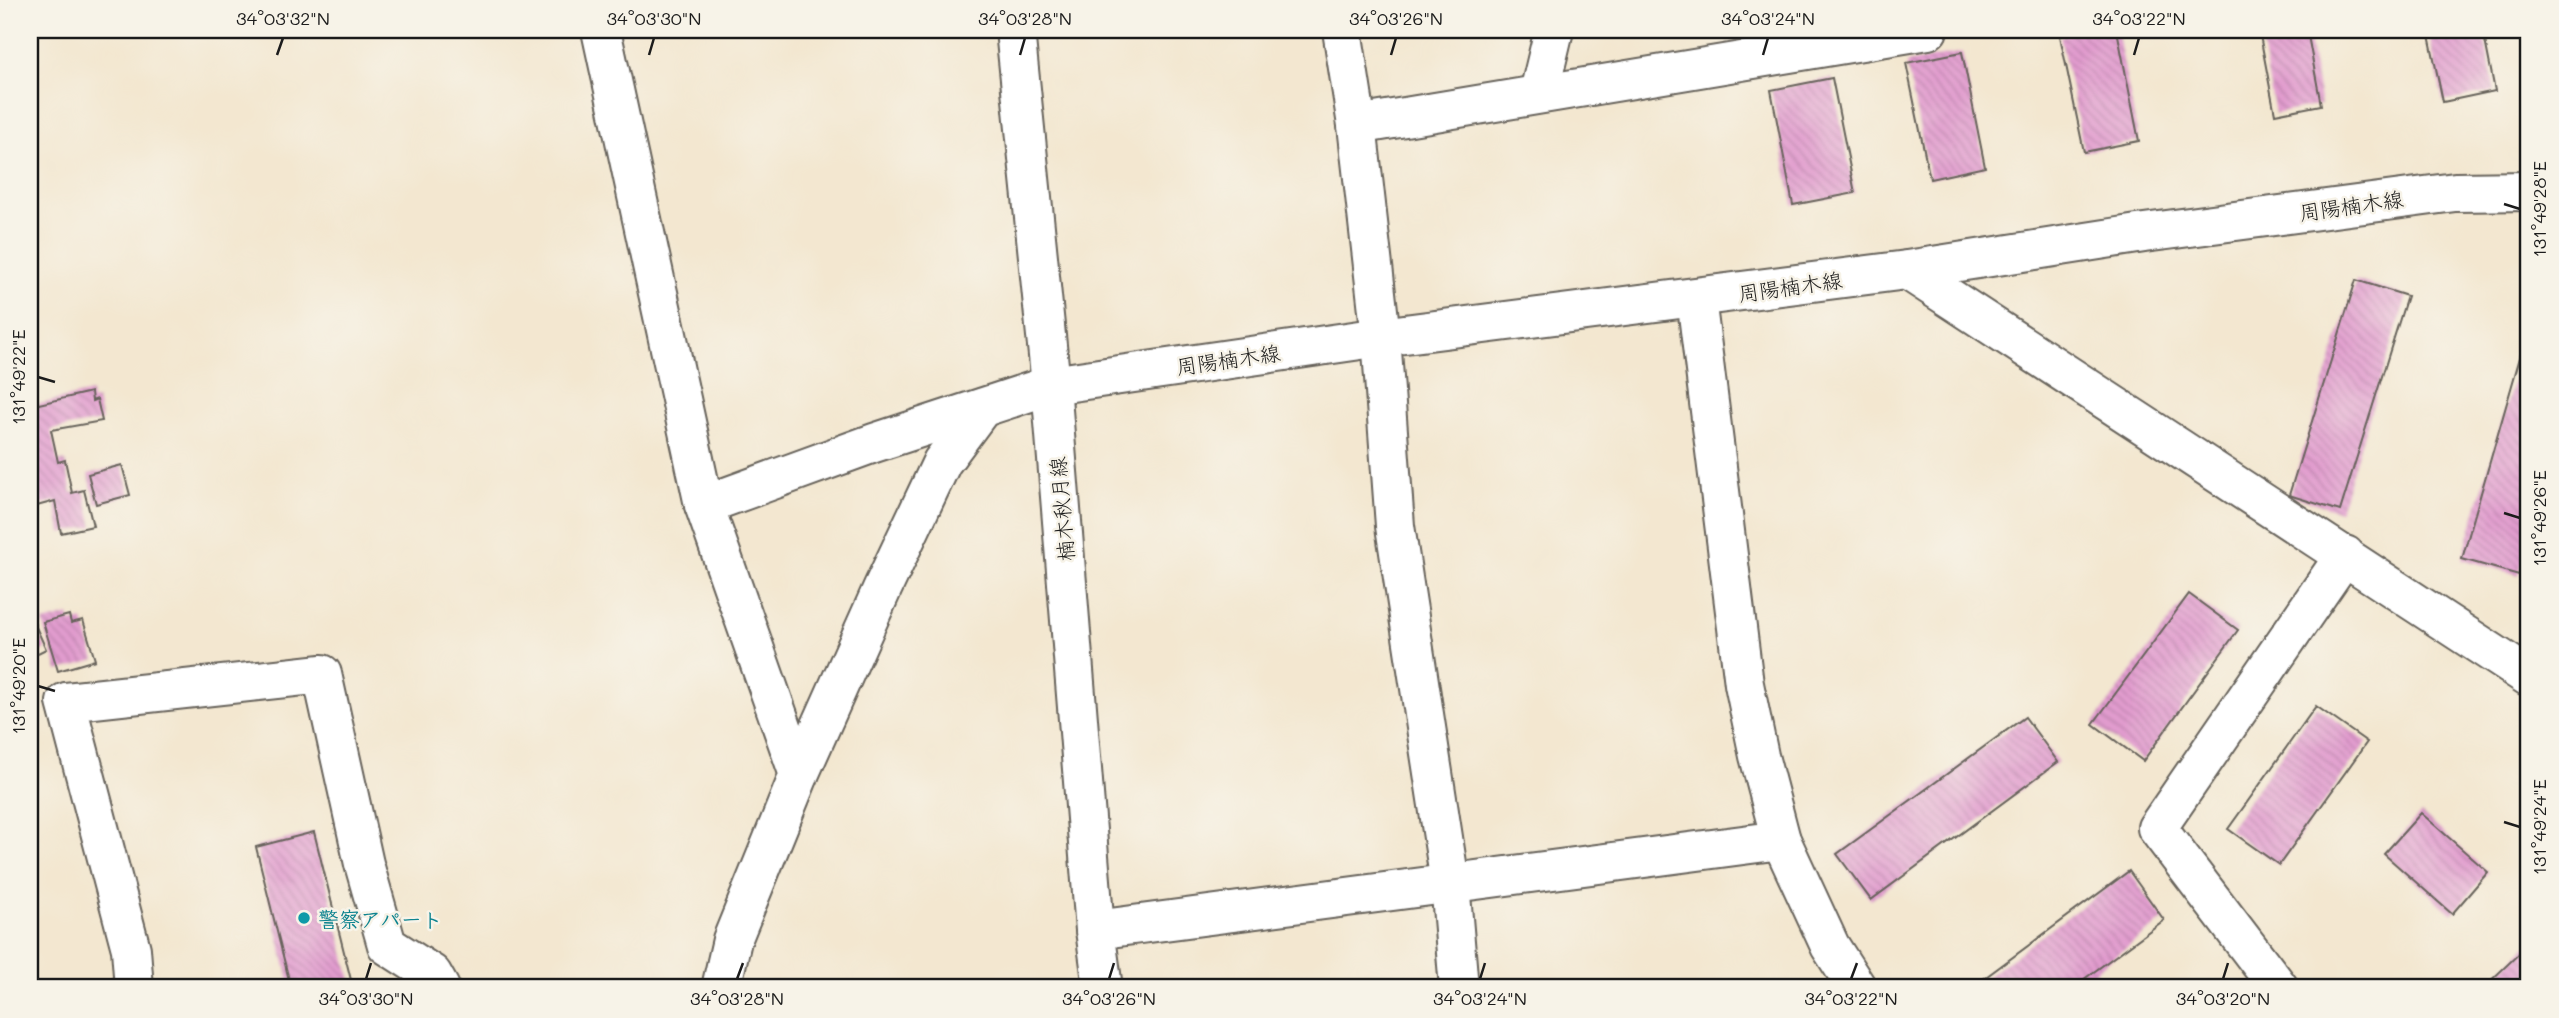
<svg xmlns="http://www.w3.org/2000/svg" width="2559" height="1018" font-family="Mali,'Klee One',sans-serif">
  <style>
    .building { fill: url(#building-back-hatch) }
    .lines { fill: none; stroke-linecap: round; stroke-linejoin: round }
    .minor-casing { stroke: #67635b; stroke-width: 42 }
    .minor { stroke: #fff; stroke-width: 38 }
    .ticks { fill: none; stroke: #1c1c1c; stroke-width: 2.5 }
    .culture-dot { fill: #0f9aa8; stroke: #f7f3e8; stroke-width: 2.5 }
    .labels { text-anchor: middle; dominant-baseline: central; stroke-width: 5; stroke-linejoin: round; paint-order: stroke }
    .street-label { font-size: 21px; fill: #1c1c1c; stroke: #f7f3e8 }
    .culture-label { font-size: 21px; font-weight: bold; fill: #0d838f; stroke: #f7f3e8; text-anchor: start }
    .neatline { fill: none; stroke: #1c1c1c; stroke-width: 2.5 }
    .ticks-label { font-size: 18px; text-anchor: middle; fill: #1c1c1c }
  </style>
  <defs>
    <pattern id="building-back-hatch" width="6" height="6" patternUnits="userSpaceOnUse" patternTransform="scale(1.75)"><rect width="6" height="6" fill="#e19bce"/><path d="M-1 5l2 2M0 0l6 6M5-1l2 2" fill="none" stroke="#c085b0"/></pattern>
  </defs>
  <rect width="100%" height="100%" fill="#f7f3e8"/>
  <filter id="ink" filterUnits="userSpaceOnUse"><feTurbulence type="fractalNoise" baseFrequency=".0143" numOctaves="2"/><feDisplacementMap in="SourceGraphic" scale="14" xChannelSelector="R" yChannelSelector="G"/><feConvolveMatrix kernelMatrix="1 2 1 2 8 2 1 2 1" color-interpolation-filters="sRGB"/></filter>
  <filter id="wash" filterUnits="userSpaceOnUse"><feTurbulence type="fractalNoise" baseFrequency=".00686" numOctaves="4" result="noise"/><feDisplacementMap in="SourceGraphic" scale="28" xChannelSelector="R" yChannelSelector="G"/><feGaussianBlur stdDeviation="1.57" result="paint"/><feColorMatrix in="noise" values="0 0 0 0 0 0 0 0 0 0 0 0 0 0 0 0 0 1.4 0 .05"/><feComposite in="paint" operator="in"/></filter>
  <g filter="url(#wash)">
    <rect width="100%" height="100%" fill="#f3e7d0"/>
    <g id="blocks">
      <g class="building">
        <polygon points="2092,30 2117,30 2139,141 2084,152 2060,36"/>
        <polygon points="2259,30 2307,30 2321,105 2275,114"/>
        <polygon points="2428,30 2483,30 2495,91 2443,102"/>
        <polygon points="1962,52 1985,167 1930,179 1906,63"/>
        <polygon points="1832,78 1855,193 1793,205 1771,90"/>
        <polygon points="2356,280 2407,296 2340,511 2289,495"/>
        <polygon points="2529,326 2529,537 2519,575 2462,559"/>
        <polygon points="91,392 92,401 97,399 102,421 51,430 58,462 65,460 72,493 84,490 93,526 61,533 55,501 37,506 35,492 30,492 30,406"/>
        <polygon points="122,465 130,495 96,504 88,474"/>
        <polygon points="2189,594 2238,630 2143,761 2093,724"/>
        <polygon points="30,614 46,649 30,657"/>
        <polygon points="69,615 71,623 83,620 95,660 58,671 43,622"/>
        <polygon points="2316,706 2367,742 2279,865 2228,829"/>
        <polygon points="2025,717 2058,762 1871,900 1837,854"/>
        <polygon points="2421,813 2488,872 2452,914 2384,854"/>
        <polygon points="314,832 353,988 291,988 256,847"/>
        <polygon points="2129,871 2164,920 2072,988 1971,988"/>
        <polygon points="2529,944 2529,988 2483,988"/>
      </g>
    </g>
  </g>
  <g filter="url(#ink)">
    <use href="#blocks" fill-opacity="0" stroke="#67635b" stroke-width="2"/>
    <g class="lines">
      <defs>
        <g id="minor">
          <polyline points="601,30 704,505 799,775"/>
          <polyline points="1015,30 1051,385 1095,930 1103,988"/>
          <polyline points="1342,30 1357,125 1381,337 1395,526 1450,883 1459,988"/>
          <polyline points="1539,93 1554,30"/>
          <polyline points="1357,125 1928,30"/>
          <polyline points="1907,270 2529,677"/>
          <polyline points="1696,298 1744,684 1759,756 1781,840 1830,946 1857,988"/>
          <polyline points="704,505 874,443 1051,385 1381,337 1907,270 2144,233 2455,192 2529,191"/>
          <polyline points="1095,930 1781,840"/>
          <polyline points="134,988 131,949 66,702 322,674 364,864 387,945 432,974 440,988"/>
          <polyline points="721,988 732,940 799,775 883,587 942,462 982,408"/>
          <polyline points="2279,988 2157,828 2345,555"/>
        </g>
      </defs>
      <use href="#minor" class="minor-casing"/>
      <use href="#minor" class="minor"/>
    </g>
  </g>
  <path class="ticks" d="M277,55L283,38M649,55L654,38M1020,55L1025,38M1391,55L1396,38M1763,55L1768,38M2134,55L2139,38M2504,204L2520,209M38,377L55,382M2504,513L2520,518M38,686L55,691M2504,822L2520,827M366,979L371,963M737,979L743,963M1109,979L1114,963M1480,979L1485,963M1851,979L1857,963M2223,979L2228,963"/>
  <circle class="culture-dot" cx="304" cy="918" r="7"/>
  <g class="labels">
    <g class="street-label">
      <text transform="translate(2351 205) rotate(-8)">周陽楠木線</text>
      <text transform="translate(1790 286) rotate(-8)">周陽楠木線</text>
      <text transform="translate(1228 359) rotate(-8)">周陽楠木線</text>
      <text transform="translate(1061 509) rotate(-95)">楠木秋月線</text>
    </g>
    <g class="culture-label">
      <text x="318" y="918">警察アパート</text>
    </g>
  </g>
  <rect width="2559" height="1018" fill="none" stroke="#f7f3e8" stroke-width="77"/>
  <rect x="38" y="38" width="2482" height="941" class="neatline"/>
  <g class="ticks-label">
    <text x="283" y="25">34°03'32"N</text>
    <text x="654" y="25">34°03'30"N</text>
    <text x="1025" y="25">34°03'28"N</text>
    <text x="1396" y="25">34°03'26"N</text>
    <text x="1768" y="25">34°03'24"N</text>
    <text x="2139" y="25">34°03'22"N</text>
    <text transform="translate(2540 209) rotate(-90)" y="6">131°49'28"E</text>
    <text transform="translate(19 377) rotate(-90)" y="6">131°49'22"E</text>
    <text transform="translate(2540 518) rotate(-90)" y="6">131°49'26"E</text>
    <text transform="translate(19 686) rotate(-90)" y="6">131°49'20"E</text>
    <text transform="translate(2540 827) rotate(-90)" y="6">131°49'24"E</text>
    <text x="366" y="1005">34°03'30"N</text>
    <text x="737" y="1005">34°03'28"N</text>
    <text x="1109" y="1005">34°03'26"N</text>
    <text x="1480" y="1005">34°03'24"N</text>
    <text x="1851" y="1005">34°03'22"N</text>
    <text x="2223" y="1005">34°03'20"N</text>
  </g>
</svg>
